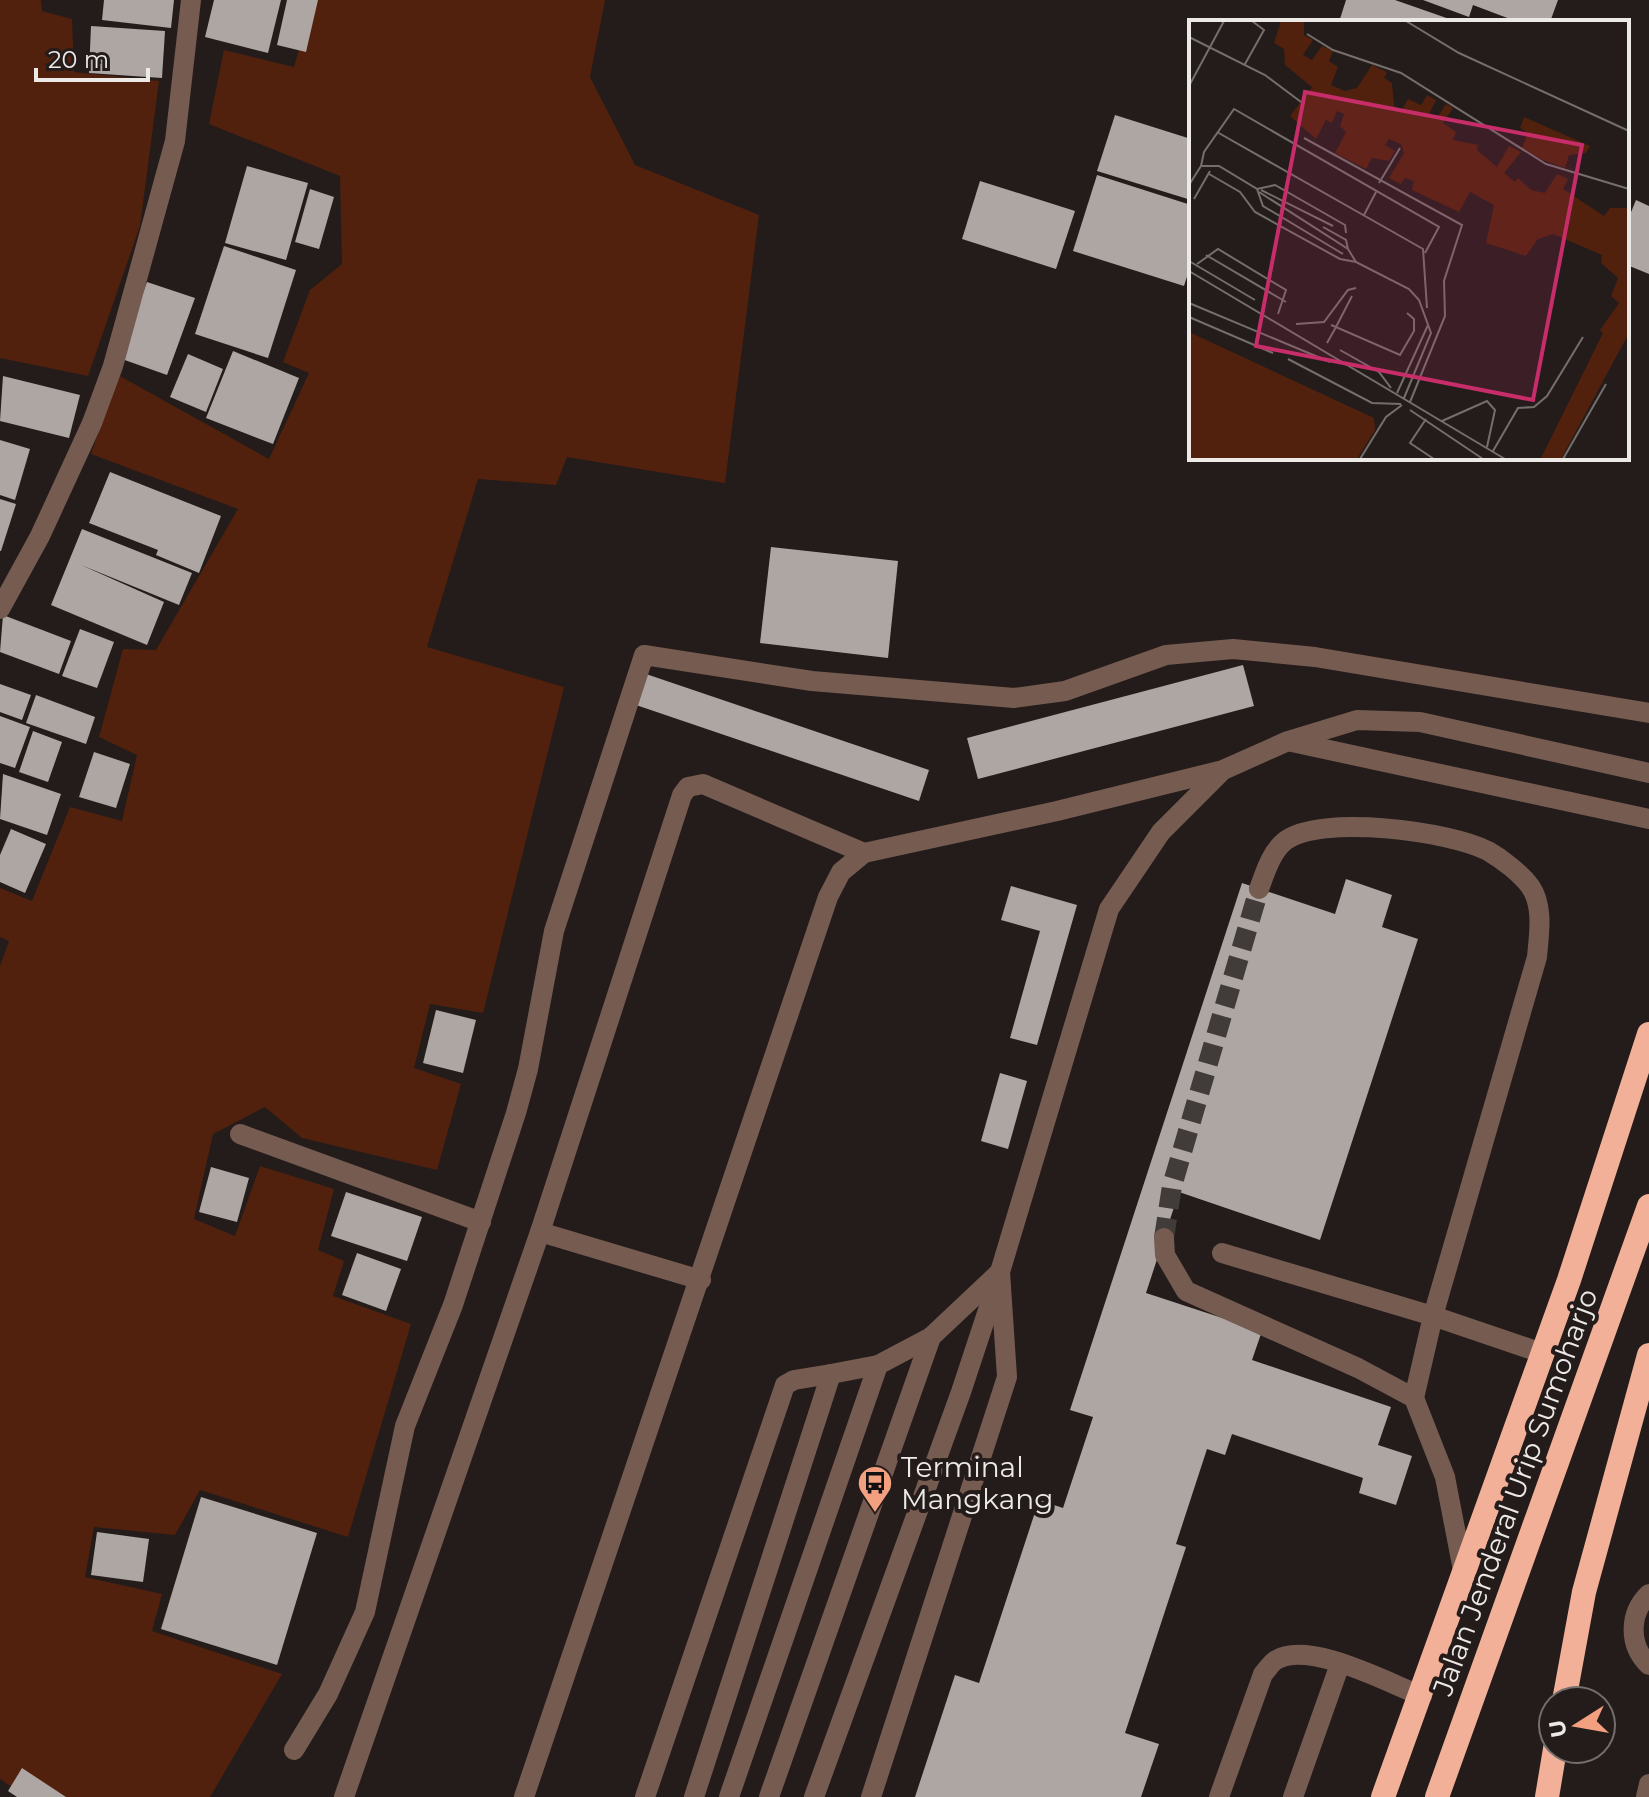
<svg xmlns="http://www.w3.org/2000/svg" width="1649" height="1797" font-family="Montserrat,sans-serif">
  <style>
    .green { fill: #51210d }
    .building { fill: #aea6a3 }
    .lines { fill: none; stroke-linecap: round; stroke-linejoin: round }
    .minor-tunnel { stroke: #413b39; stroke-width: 20; stroke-dasharray: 20 10; stroke-linecap: butt }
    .minor { stroke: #765b51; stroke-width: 20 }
    .highway { stroke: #f3b098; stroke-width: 24 }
    .labels { text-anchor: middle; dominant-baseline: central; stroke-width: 8; stroke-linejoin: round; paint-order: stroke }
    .poi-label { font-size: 28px; fill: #ede9e7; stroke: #231c1a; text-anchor: start }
    .street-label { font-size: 28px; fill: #ede9e7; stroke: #231c1a }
    .inset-road { fill: none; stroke: #746e6c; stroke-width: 2 }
    .view { fill: #c62d69; fill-opacity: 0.15; stroke: #c62d69; stroke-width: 4 }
    .inset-edge { fill: none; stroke: #ede9e7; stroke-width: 4 }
  </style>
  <rect width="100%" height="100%" fill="#231c1a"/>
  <g class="green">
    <polygon points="0,0 41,0 42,11 72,19 74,72 159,81 140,226 88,376 0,358"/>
    <polygon points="313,0 605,0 590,77 635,165 759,215 725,483 567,457 556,485 478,479 427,647 564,687 483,1013 430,1004 414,1068 461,1084 437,1170 302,1138 265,1107 213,1134 194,1219 235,1236 260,1166 334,1189 318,1250 344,1261 333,1296 411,1324 348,1537 200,1490 175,1535 94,1527 85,1577 162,1594 152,1631 282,1674 210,1797 27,1797 0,1779 0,966 9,941 0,937 0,888 32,901 70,807 122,821 137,755 99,737 123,649 156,650 238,509 91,454 118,375 269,459 309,373 283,362 310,290 342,264 340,176 209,124 224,50 294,67"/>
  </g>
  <g class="building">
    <polygon points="104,0 174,0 171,28 102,20"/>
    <polygon points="214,0 281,0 268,53 205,37"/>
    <polygon points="287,0 318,0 306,52 277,45"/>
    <polygon points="1346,0 1395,0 1458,22 1339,22"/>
    <polygon points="1423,0 1558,0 1550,22 1518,22 1473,5 1469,17"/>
    <polygon points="91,26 165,31 162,78 89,73"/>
    <polygon points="1115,115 1191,139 1191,200 1097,171"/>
    <polygon points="247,166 308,183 286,260 225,243"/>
    <polygon points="1097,175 1191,205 1191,264 1184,286 1073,251"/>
    <polygon points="980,181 1075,211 1056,269 962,239"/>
    <polygon points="310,189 334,197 319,249 295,242"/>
    <polygon points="1636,200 1649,206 1649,274 1627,265 1627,222"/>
    <polygon points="224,246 296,270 268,358 195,334"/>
    <polygon points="147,282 195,298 167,375 119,358"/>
    <polygon points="233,351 299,378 273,444 206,418"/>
    <polygon points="188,354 223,369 206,412 170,397"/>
    <polygon points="3,376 80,395 69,438 0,421"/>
    <polygon points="0,440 30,449 15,500 0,495"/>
    <polygon points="110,472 221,516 199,573 156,555 158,550 89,523"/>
    <polygon points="0,499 16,504 1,551 0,551"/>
    <polygon points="82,529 192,573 179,605 81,565 164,602 147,645 51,605"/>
    <polygon points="771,547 898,561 888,658 760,643"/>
    <polygon points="3,615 71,641 59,674 0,652"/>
    <polygon points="80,629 114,642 97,688 62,676"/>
    <polygon points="1243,665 1254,706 978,779 967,738"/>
    <polygon points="646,674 929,770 919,801 636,705"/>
    <polygon points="0,684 31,695 22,720 0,712"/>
    <polygon points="36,695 95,717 86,744 26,723"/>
    <polygon points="0,716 30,727 15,768 0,763"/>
    <polygon points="33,731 62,742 48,782 19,772"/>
    <polygon points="94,752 130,764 116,808 79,797"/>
    <polygon points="3,774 61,794 47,835 0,819"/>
    <polygon points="11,829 46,844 25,893 0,882 0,855"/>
    <polygon points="1346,879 1392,895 1382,927 1418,939 1320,1240 1179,1192 1146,1293 1262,1331 1252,1360 1391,1407 1378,1445 1412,1456 1396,1505 1359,1493 1363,1478 1232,1434 1225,1455 1207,1449 1176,1544 1186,1547 1125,1733 1159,1744 1141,1797 915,1797 955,1675 979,1683 1039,1500 1063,1508 1093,1417 1070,1410 1242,883 1335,914"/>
    <polygon points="1011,886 1077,905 1037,1045 1010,1038 1040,931 1001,920"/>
    <polygon points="436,1010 476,1020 463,1073 423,1063"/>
    <polygon points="1000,1073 1027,1081 1008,1149 981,1141"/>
    <polygon points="211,1167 249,1178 237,1222 199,1212"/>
    <polygon points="346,1192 422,1217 407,1261 331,1236"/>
    <polygon points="357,1253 401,1269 386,1311 342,1295"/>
    <polygon points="201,1497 317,1533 277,1665 161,1629"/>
    <polygon points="97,1532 149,1539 143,1582 91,1575"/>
    <polygon points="22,1768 66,1797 17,1797 8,1791"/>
  </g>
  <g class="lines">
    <polyline class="minor-tunnel" points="1164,1238 1172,1186 1259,889"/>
    <g class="minor">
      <polyline points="0,609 40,536 92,423 113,366 175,141 191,0"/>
      <polyline points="1292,742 1649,819"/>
      <path d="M1259,889C1265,873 1271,852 1285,841C1320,814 1450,831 1488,851C1502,859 1520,873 1530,886C1544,906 1539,934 1537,957L1433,1316L1542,1353"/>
      <polyline points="240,1134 481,1222"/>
      <polyline points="540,1232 701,1280"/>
      <polyline points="1164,1238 1165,1255 1186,1291 1358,1368 1414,1398 1445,1477 1463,1570"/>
      <polyline points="1222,1253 1433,1316 1414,1398"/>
      <path d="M1649,1594C1629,1613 1628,1645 1649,1665"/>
      <polyline points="294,1750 328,1694 365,1612 405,1426 453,1305 516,1113 528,1069 554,931 644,655 812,681 1014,698 1065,691 1166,655 1233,649 1315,657 1649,713"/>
      <polyline points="344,1797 540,1232 682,795 688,787 703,784 864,853"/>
      <polyline points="524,1797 828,897 841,872 864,853 1057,811 1219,771"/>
      <polyline points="645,1797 785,1385 794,1380 831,1374"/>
      <polyline points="694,1797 831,1374 878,1365"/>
      <polyline points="729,1797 878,1365 931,1337"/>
      <polyline points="769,1797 931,1337 1000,1272"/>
      <polyline points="814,1797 961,1392 998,1280"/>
      <polyline points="871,1797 1007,1377 1000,1272 1109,909 1161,832 1223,770 1288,741 1357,720 1420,722 1649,773"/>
      <path d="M1219,1797L1263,1674C1267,1670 1271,1663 1276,1660C1309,1640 1388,1683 1422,1696"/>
      <polyline points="1293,1797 1340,1664"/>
      <polyline points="1646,1797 1649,1784"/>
    </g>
    <g class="highway">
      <polyline points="1564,1701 1584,1592 1649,1355"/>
      <polyline points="1383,1797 1569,1280 1649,1034"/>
      <polyline points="1437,1797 1649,1206"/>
      <polyline points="1547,1797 1555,1749"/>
    </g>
  </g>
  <defs>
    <symbol id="bus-pin" viewBox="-11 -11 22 30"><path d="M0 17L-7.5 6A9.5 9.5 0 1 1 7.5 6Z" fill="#f3a081" stroke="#231c1a"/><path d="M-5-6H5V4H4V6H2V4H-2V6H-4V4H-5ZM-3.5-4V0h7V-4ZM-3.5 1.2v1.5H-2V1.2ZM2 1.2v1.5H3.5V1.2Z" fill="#111"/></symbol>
  </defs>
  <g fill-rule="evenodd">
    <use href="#bus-pin" x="855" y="1463" width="40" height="54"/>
  </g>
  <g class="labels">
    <g class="poi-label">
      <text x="901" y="1467">Terminal<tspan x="901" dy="32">Mangkang</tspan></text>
    </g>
    <g class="street-label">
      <text transform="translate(1515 1492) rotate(-70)">Jalan Jenderal Urip Sumoharjo</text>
    </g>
  </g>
  <g transform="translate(1189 20)">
    <rect width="440" height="440" fill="#231c1a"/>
    <path d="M92,1H115V15L124,20L114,35L123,40L133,26L144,31L140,41L149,47L142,65L156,71L168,68L183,45L198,52L195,58L203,63L205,86L213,90L219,79L232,85L238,75L247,80L240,94L248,98L257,84L264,88L254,103L267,112L264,120L289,125L288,130L308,147L320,126L332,132L315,153L326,162L329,158L342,170L356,173L368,154L379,159L374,169L415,196L421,188H440V313L372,439L352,438L414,313L411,310L430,283L422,276L429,258L412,243L413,235L364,214L349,219L337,236L297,223L305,185L281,172L270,192L223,170L225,161L216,158L212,164L200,158L215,133L212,124L200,119L196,125L206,131L200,141L183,138L177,149L146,133L157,112L151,106L155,94L148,91L143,103L137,100L127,119L101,96L123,67L96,45L95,29L85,23ZM335,97L401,126L397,133L380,135L376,148L354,140L333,128L339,113L331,108ZM0,312L185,398L186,410L168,439H0Z" fill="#51210d"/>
    <path class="inset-road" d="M217,1L270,33L440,111M118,14L144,30L212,53L357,144L440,169M0,17L76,55L112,82M56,44L75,10L63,1M0,66L35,1M28,112L234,229L238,288M115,118L273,205L255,261L256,296L221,382M12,146L15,132L45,89L250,207L236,233M20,154L51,172L66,192L151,239L167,242L220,269L230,280L242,313L215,378M190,163L211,128M0,165L12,146H30L68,169L74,186L154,234M68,169L86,165L156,205L157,213M72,170L144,206M70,172L159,229L167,242M5,179L21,151M175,195L187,172M134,207L157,220L159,229M17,235L97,282M0,241L66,280M8,244L29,229L97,270L89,294M0,251L316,439M0,283L141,342M0,297L84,333M107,304L135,302L159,270L167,268M142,305L147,307L163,276M138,323L147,307L211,335L225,311V299L218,293M151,330L190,352L202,368M99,339L183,383L212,384M208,373L239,305M221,390L294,439M237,399L221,423L245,439M253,401L298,381L306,390L298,427M304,431L329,388L345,387L358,376L394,317M171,439L197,397L213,385M374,439L417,364"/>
    <path class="view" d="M116,72L393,125L344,380L67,326Z"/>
    <rect width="440" height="440" class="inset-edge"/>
  </g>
  <g transform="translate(1577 1725) rotate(259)"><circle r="38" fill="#231c1a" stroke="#746e6c" stroke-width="2"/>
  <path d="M0-6L14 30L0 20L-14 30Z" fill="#f3a081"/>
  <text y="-12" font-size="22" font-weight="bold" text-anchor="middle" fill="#ede9e7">U</text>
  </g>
  <path d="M36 68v12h112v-12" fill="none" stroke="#ede9e7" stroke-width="4"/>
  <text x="48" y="68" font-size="24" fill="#ede9e7" stroke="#231c1a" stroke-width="6" paint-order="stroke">20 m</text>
</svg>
